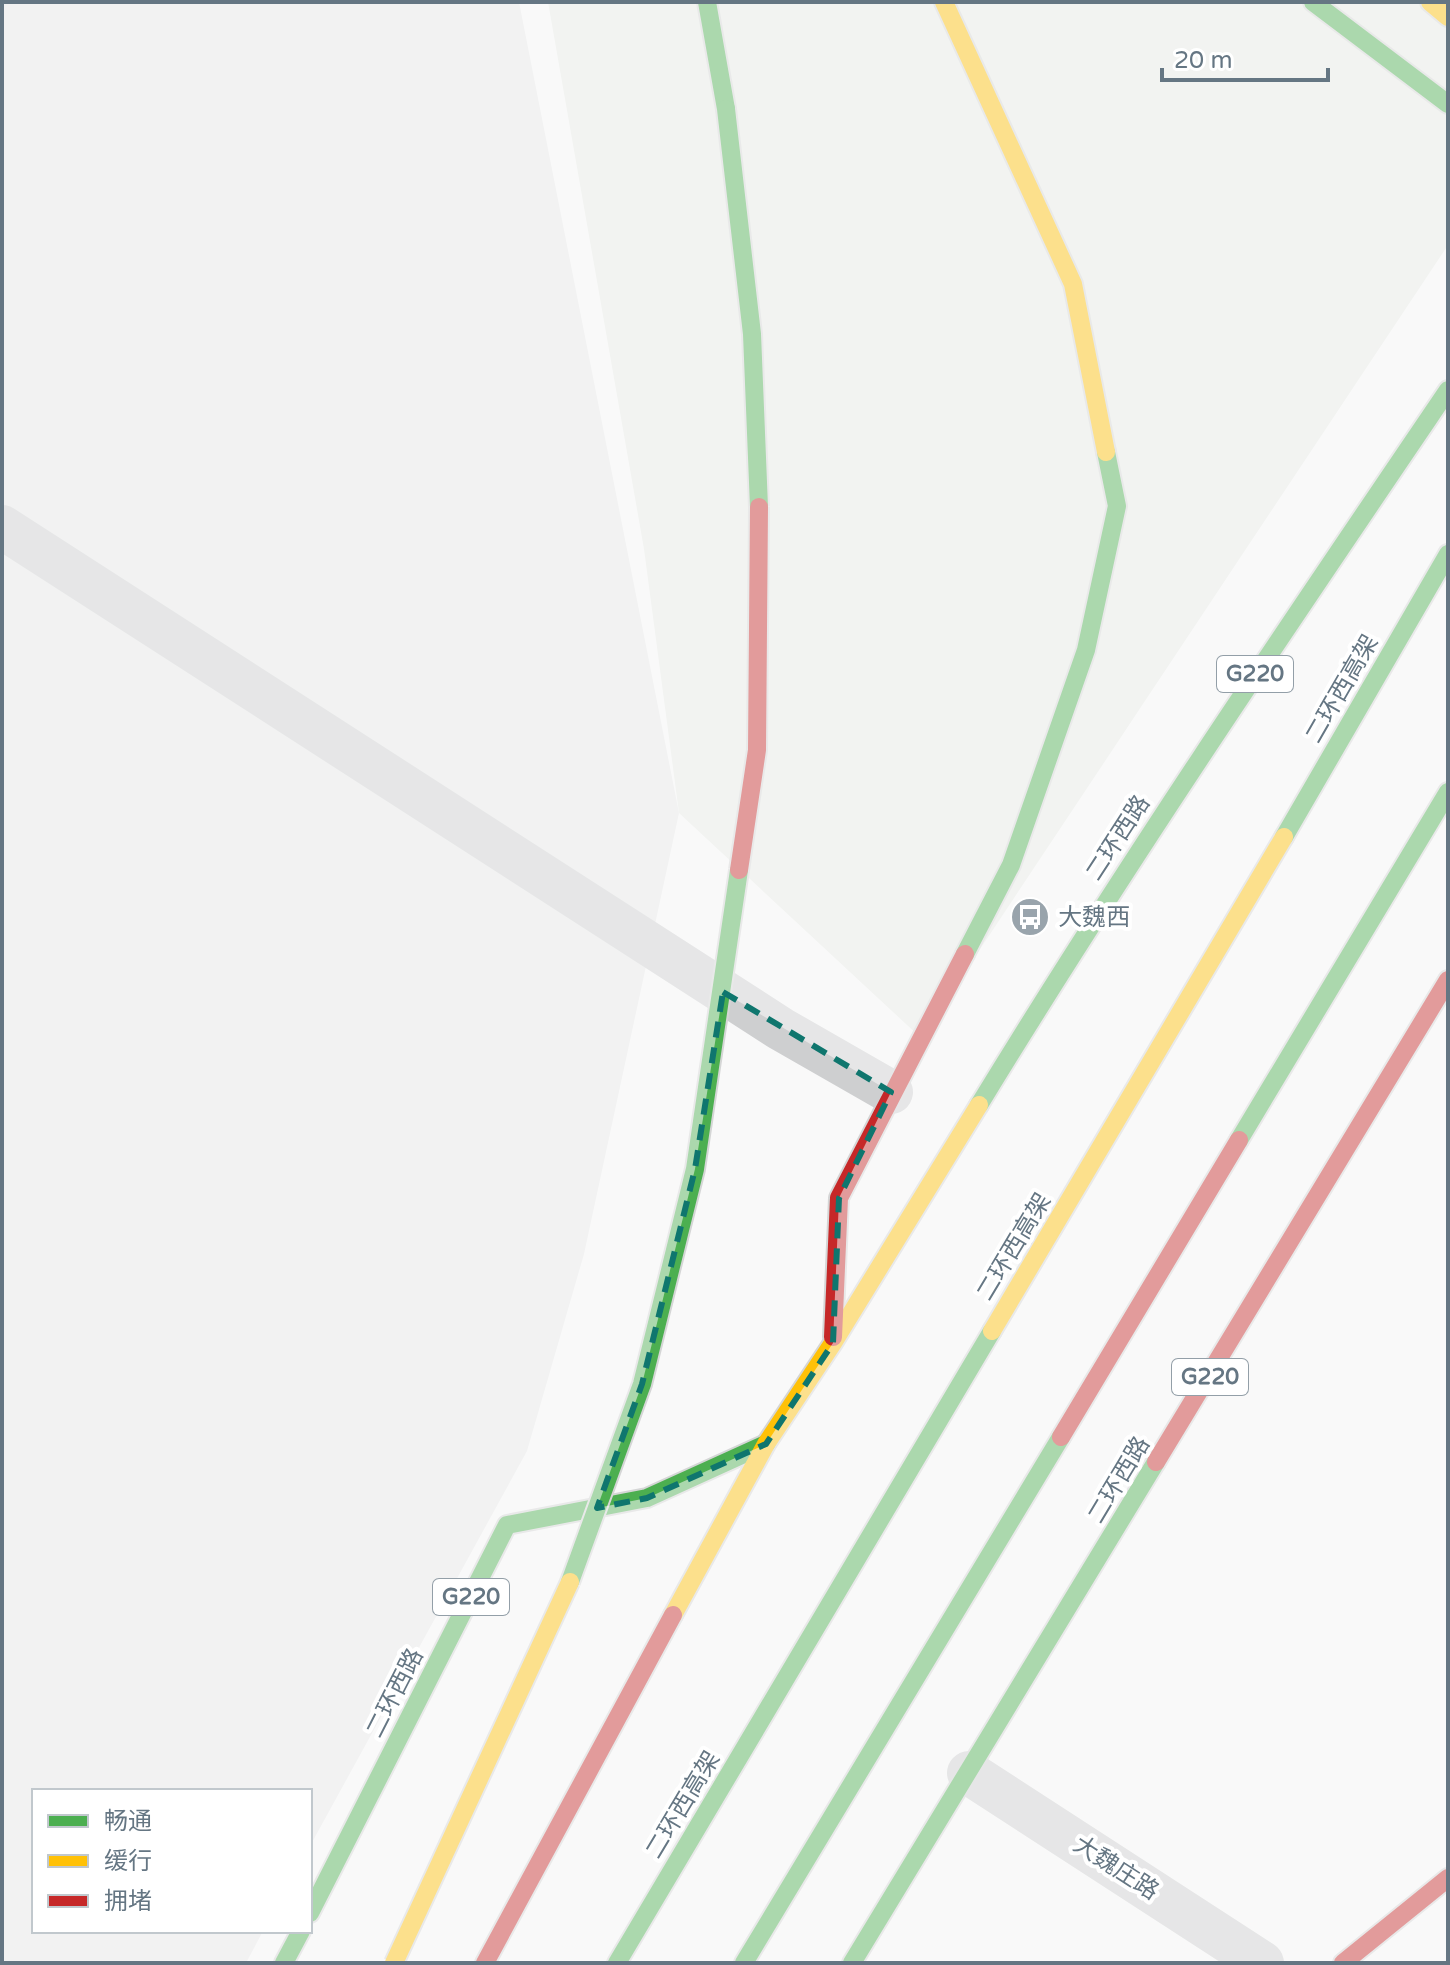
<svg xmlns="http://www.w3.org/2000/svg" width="1450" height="1965" font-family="'Varela Round','Noto Sans SC',sans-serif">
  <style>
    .built { fill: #e8e9e9 }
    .green { fill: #e8ebe6 }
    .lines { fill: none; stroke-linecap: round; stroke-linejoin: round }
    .fast-casing { stroke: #d5d6d6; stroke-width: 22 }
    .slow-casing { stroke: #d5d6d6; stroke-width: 22 }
    .jam-casing { stroke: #d5d6d6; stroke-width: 22 }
    .street { stroke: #cecfd0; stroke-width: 44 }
    .fast { stroke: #4caf50; stroke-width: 18 }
    .slow { stroke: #ffc107; stroke-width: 18 }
    .jam { stroke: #c62828; stroke-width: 18 }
    .fast-bridge-casing { stroke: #d5d6d6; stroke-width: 22; stroke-linecap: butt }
    .slow-bridge-casing { stroke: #d5d6d6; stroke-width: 22; stroke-linecap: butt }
    .jam-bridge-casing { stroke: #d5d6d6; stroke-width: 22; stroke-linecap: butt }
    .fast-bridge { stroke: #4caf50; stroke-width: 18 }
    .slow-bridge { stroke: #ffc107; stroke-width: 18 }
    .jam-bridge { stroke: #c62828; stroke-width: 18 }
    .marked { fill: none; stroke: #0f766e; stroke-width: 6; stroke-dasharray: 16 10; stroke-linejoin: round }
    .labels { text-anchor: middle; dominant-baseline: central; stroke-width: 8; stroke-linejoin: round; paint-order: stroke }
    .shield { fill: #fff; stroke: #939fa8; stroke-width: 2 }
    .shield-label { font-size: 22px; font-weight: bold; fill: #657683 }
    .street-label { font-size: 24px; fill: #657683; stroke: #fff }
    .poi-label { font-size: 24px; fill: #657683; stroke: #fff; text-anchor: start }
  </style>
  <rect width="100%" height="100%" fill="#f9f9f9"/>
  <polygon class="built" points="2,2 519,2 679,813 584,1254 527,1451 310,1846 310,1791 34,1791 34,1931 263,1931 246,1963 2,1963"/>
  <polygon class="green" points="548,2 1448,2 1448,245 921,1038 679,813 644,549"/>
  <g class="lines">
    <defs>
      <g id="fast">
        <polyline points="707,2 726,109"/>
        <polyline points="1313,2 1448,104"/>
        <polyline points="1284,837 1448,554"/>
        <polyline points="965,954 1011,865 1086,650 1117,506 1106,452"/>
        <path d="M979,1105C1128,861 1288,626 1448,390"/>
        <polyline points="1239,1140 1448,792"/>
        <polyline points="310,1913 507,1525 647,1498 766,1444"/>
        <polyline points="284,1963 301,1931"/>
        <polyline points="617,1963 992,1331"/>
        <polyline points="744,1963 1061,1437"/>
        <polyline points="852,1963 1156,1462"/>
      </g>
      <g id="slow">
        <polyline points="944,2 1073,284 1106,452"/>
        <polyline points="1430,2 1448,17"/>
        <polyline points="992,1331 1284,837"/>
        <polyline points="673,1615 766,1444 833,1343 979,1105"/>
      </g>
      <g id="jam">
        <polyline points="833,1337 839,1198 965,954"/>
        <polyline points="1061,1437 1239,1140"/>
        <polyline points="1156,1462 1448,980"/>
        <polyline points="485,1963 673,1615"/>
        <polyline points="1343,1963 1448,1878"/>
      </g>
    </defs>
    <use href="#fast" class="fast-casing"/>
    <use href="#slow" class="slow-casing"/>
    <use href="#jam" class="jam-casing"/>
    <g class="street">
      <polyline points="2,527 781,1029 891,1092"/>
      <polyline points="969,1773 1262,1963"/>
    </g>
    <use href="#fast" class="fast"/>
    <use href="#slow" class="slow"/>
    <use href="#jam" class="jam"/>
    <defs>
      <g id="fast-bridge">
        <polyline points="726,109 752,334 759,507"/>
        <polyline points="570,1582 642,1384 695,1169 739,870"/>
      </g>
      <polyline id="slow-bridge" points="394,1963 570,1582"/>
      <polyline id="jam-bridge" points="739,870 757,750 759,507"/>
    </defs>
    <use href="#fast-bridge" class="fast-bridge-casing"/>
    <use href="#slow-bridge" class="slow-bridge-casing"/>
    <use href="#jam-bridge" class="jam-bridge-casing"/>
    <use href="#fast-bridge" class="fast-bridge"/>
    <use href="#slow-bridge" class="slow-bridge"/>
    <use href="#jam-bridge" class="jam-bridge"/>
  </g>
  <path d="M0 0H1450V1965H0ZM723,992L891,1092L839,1198L833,1343L766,1444L647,1498L597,1508L642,1384L695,1169Z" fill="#f9f9f9" fill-opacity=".55" fill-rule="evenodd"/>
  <path class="marked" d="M723,992L891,1092L839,1198L833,1343L766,1444L647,1498L597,1508L642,1384L695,1169Z"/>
  <defs>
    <symbol id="bus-disc" viewBox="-11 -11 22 22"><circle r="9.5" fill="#99a4ac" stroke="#fff"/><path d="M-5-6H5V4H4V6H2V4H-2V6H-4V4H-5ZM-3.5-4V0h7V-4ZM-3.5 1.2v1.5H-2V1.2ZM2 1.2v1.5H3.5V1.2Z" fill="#fff"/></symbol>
  </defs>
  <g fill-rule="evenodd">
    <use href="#bus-disc" x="1008" y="895" width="44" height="44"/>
  </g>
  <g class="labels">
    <g class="shield">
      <rect x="1217" y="656" width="76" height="36" rx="6"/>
      <rect x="1172" y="1359" width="76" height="36" rx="6"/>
      <rect x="433" y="1579" width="76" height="36" rx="6"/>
    </g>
    <g class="shield-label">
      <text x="1255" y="674">G220</text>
      <text x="1210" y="1377">G220</text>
      <text x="471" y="1597">G220</text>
    </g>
    <g class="street-label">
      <text transform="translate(1342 689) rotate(-60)">二环西高架</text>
      <text transform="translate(1118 838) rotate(-57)">二环西路</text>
      <text transform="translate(1014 1247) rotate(-59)">二环西高架</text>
      <text transform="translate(1119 1480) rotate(-59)">二环西路</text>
      <text transform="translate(395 1693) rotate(-63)">二环西路</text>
      <text transform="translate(683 1805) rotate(-59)">二环西高架</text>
      <text transform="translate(1116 1868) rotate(33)">大魏庄路</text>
    </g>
    <g class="poi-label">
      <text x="1058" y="917">大魏西</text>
    </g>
  </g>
  <rect width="1450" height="1965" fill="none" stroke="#657683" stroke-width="8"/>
  <rect x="32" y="1789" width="280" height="144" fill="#ffffff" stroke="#c1c8cd" stroke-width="2"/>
  <rect x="48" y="1815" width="40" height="12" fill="#4caf50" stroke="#c1c8cd" stroke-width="2"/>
  <text x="104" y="1829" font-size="24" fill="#657683">畅通</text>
  <rect x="48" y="1855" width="40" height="12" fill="#ffc107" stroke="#c1c8cd" stroke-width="2"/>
  <text x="104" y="1869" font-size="24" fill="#657683">缓行</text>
  <rect x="48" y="1895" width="40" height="12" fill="#c62828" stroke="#c1c8cd" stroke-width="2"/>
  <text x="104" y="1909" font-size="24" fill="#657683">拥堵</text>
  <path d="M1162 68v12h166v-12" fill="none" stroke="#657683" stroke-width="4"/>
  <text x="1174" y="68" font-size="24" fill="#657683" stroke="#ffffff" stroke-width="6" paint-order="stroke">20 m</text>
</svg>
